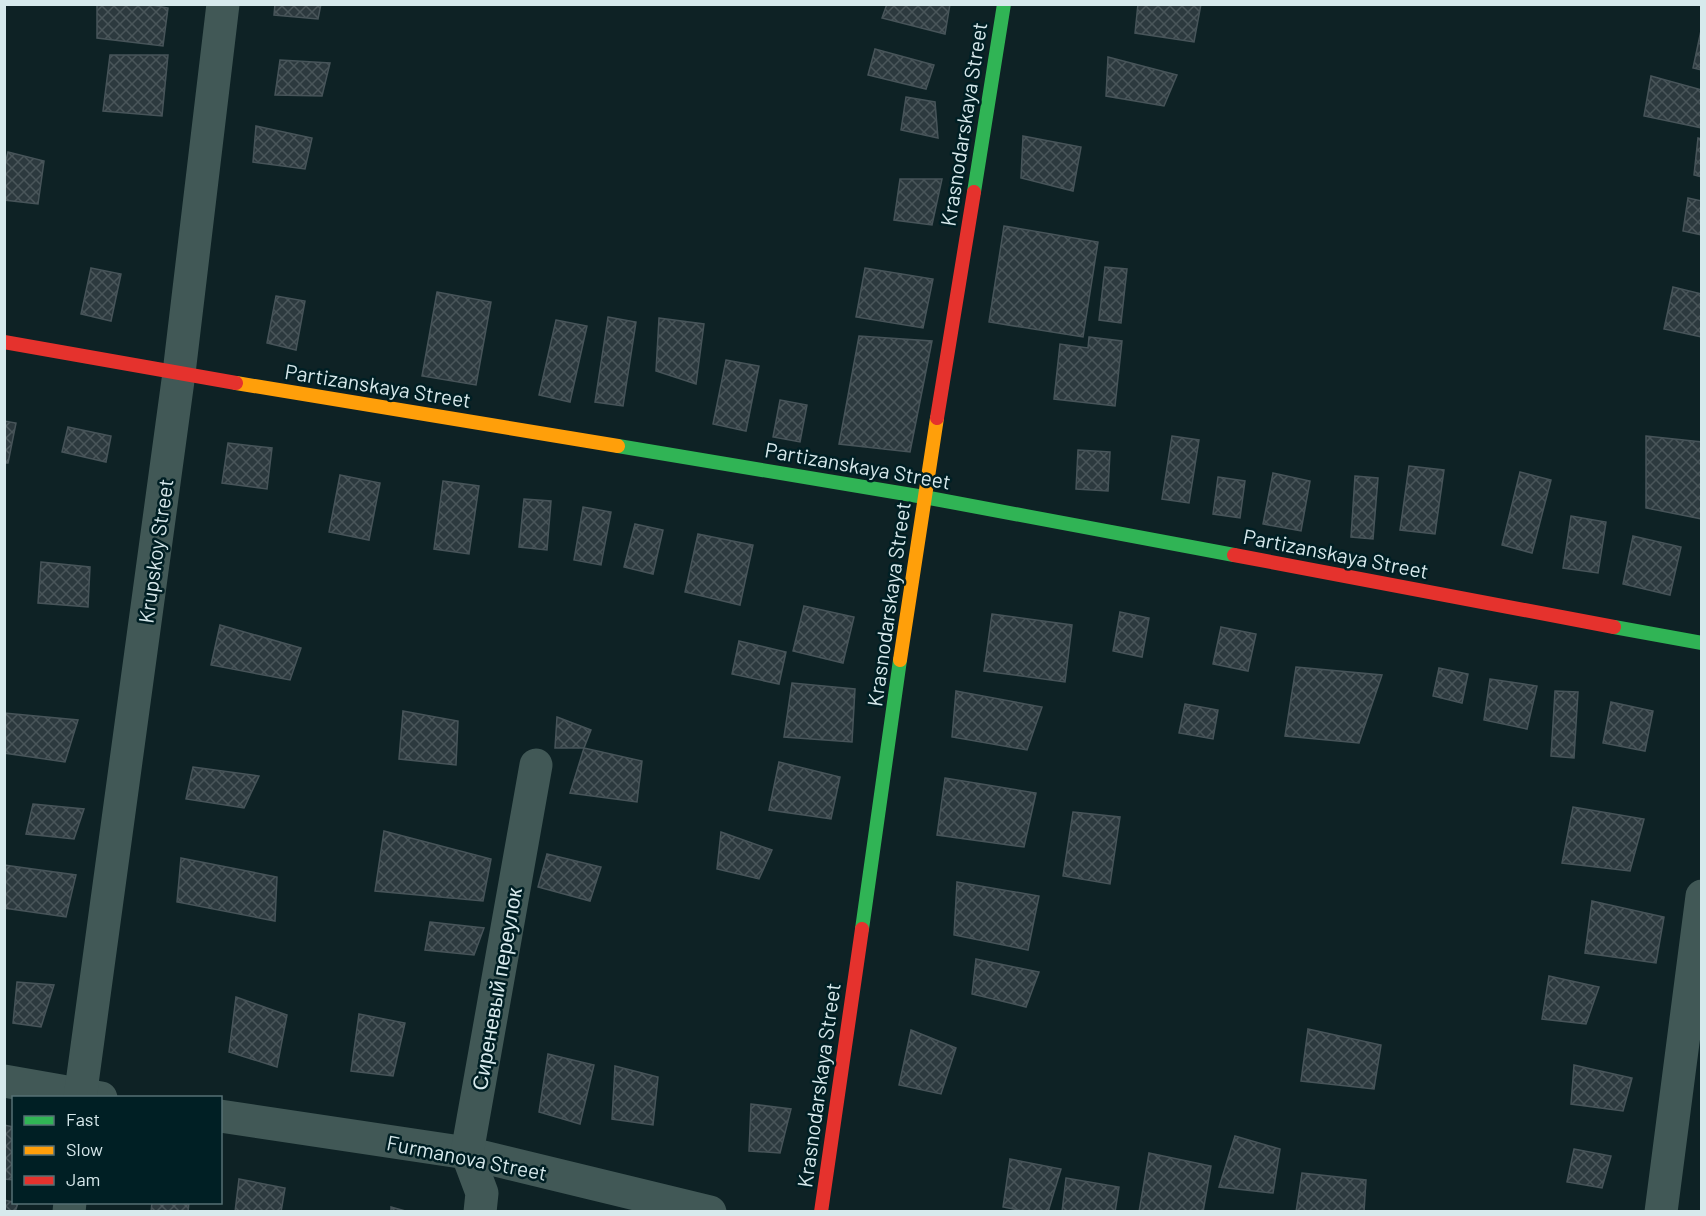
<svg xmlns="http://www.w3.org/2000/svg" width="1706" height="1216" font-family="Barlow,sans-serif">
  <style>
    .building { fill: url(#building-cross-hatch); stroke: #475459; stroke-width: 1.5 }
    .lines { fill: none; stroke-linecap: round; stroke-linejoin: round }
    .street { stroke: #415856; stroke-width: 33 }
    .fast { stroke: #30b455; stroke-width: 14 }
    .slow { stroke: #ff9f0a; stroke-width: 14 }
    .jam { stroke: #e5322d; stroke-width: 14 }
    .labels { text-anchor: middle; dominant-baseline: central; stroke-width: 5; stroke-linejoin: round; paint-order: stroke }
    .street-label { font-size: 21px; fill: #d7e9ec; stroke: #001f24 }
  </style>
  <defs>
    <pattern id="building-cross-hatch" width="8" height="8" patternUnits="userSpaceOnUse" patternTransform="scale(1.5)"><rect width="8" height="8" fill="#2c393e"/><path d="M0 0l8 8M0 8l8-8" fill="none" stroke="#4a565a"/></pattern>
  </defs>
  <rect width="100%" height="100%" fill="#0e2225"/>
  <g class="building">
    <polygon points="97,4 147,4 168,8 163,46 97,38"/>
    <polygon points="275,4 321,4 318,19 274,15"/>
    <polygon points="887,4 950,4 945,34 882,18"/>
    <polygon points="1138,4 1201,4 1194,42 1135,33"/>
    <polygon points="1702,26 1702,70 1693,68"/>
    <polygon points="875,49 934,65 926,89 868,75"/>
    <polygon points="110,55 168,55 162,116 103,111"/>
    <polygon points="1108,57 1177,75 1164,106 1106,96"/>
    <polygon points="280,60 330,63 322,96 275,95"/>
    <polygon points="1651,76 1702,90 1702,128 1644,116"/>
    <polygon points="906,97 935,102 938,138 901,130"/>
    <polygon points="256,126 312,138 305,169 253,162"/>
    <polygon points="1023,136 1081,147 1073,191 1021,178"/>
    <polygon points="1698,138 1702,139 1702,177 1694,175"/>
    <polygon points="8,152 44,161 38,204 4,200 4,169"/>
    <polygon points="900,179 942,179 932,225 894,220"/>
    <polygon points="1688,198 1702,201 1702,235 1683,231"/>
    <polygon points="1004,226 1098,242 1083,337 989,322"/>
    <polygon points="1105,267 1127,269 1121,323 1099,320"/>
    <polygon points="91,268 121,274 111,321 81,314"/>
    <polygon points="865,268 933,279 923,328 856,317"/>
    <polygon points="1673,287 1702,294 1702,337 1664,329"/>
    <polygon points="437,292 491,302 476,385 422,376"/>
    <polygon points="276,296 305,301 296,350 267,343"/>
    <polygon points="608,317 636,322 623,406 595,402"/>
    <polygon points="659,318 704,324 696,384 656,371"/>
    <polygon points="556,320 587,326 570,402 539,395"/>
    <polygon points="859,336 932,341 910,452 839,444"/>
    <polygon points="1089,337 1122,341 1115,406 1054,399 1060,344 1088,348"/>
    <polygon points="726,360 759,366 746,431 713,424"/>
    <polygon points="780,400 807,405 800,442 773,437"/>
    <polygon points="4,421 16,423 8,463 4,463"/>
    <polygon points="68,427 111,436 106,462 62,452"/>
    <polygon points="1172,436 1199,440 1189,503 1162,499"/>
    <polygon points="1646,436 1702,442 1702,519 1646,508"/>
    <polygon points="228,443 272,448 267,489 222,483"/>
    <polygon points="1078,450 1110,452 1108,491 1076,489"/>
    <polygon points="1409,466 1444,470 1435,534 1400,530"/>
    <polygon points="1520,472 1551,480 1532,553 1502,545"/>
    <polygon points="1273,473 1310,481 1301,531 1263,524"/>
    <polygon points="340,475 380,483 369,540 329,532"/>
    <polygon points="1355,476 1378,478 1373,539 1351,537"/>
    <polygon points="1218,477 1245,481 1240,518 1213,514"/>
    <polygon points="443,481 479,486 469,554 434,549"/>
    <polygon points="524,499 551,501 547,550 519,547"/>
    <polygon points="583,507 611,512 601,565 574,560"/>
    <polygon points="1571,516 1606,522 1598,573 1563,568"/>
    <polygon points="635,524 663,530 653,574 624,567"/>
    <polygon points="698,534 753,545 740,605 685,592"/>
    <polygon points="1633,536 1681,547 1670,595 1623,584"/>
    <polygon points="41,562 90,567 88,607 38,603"/>
    <polygon points="804,606 854,617 843,663 793,651"/>
    <polygon points="1120,612 1149,618 1142,657 1113,651"/>
    <polygon points="992,614 1072,625 1065,682 984,671"/>
    <polygon points="220,625 301,648 290,680 211,665"/>
    <polygon points="1221,627 1256,634 1248,671 1213,664"/>
    <polygon points="739,641 786,652 779,684 732,674"/>
    <polygon points="1296,667 1382,675 1359,743 1285,736"/>
    <polygon points="1439,668 1468,674 1462,703 1433,696"/>
    <polygon points="1490,679 1537,686 1527,729 1484,720"/>
    <polygon points="792,683 855,689 852,742 784,737"/>
    <polygon points="956,691 1042,707 1027,750 952,737"/>
    <polygon points="1555,691 1578,692 1574,758 1551,756"/>
    <polygon points="1611,702 1653,711 1645,751 1603,743"/>
    <polygon points="1185,704 1218,710 1213,739 1179,733"/>
    <polygon points="403,711 458,721 456,765 399,759"/>
    <polygon points="4,713 78,720 65,762 4,753"/>
    <polygon points="557,717 591,730 584,748 555,748"/>
    <polygon points="584,748 642,761 637,802 570,793"/>
    <polygon points="779,762 840,777 831,819 769,810"/>
    <polygon points="193,767 259,776 244,808 186,799"/>
    <polygon points="945,778 1036,793 1024,847 937,835"/>
    <polygon points="33,804 84,809 74,839 26,834"/>
    <polygon points="1573,807 1644,819 1630,871 1562,863"/>
    <polygon points="1073,812 1120,817 1110,884 1063,876"/>
    <polygon points="384,831 491,859 483,901 375,891"/>
    <polygon points="721,832 772,850 759,879 717,869"/>
    <polygon points="547,854 601,867 590,901 538,887"/>
    <polygon points="181,858 277,877 275,921 177,902"/>
    <polygon points="4,865 76,875 66,917 4,908"/>
    <polygon points="957,882 1039,896 1028,950 954,935"/>
    <polygon points="1592,901 1664,917 1656,963 1585,953"/>
    <polygon points="430,922 484,928 474,955 425,950"/>
    <polygon points="976,959 1039,972 1026,1007 972,994"/>
    <polygon points="1549,976 1599,987 1586,1024 1542,1019"/>
    <polygon points="17,982 54,985 41,1027 13,1023"/>
    <polygon points="236,997 287,1015 277,1067 229,1052"/>
    <polygon points="359,1014 405,1023 393,1076 351,1071"/>
    <polygon points="1308,1029 1381,1045 1374,1089 1301,1081"/>
    <polygon points="911,1030 956,1048 941,1094 899,1085"/>
    <polygon points="548,1054 594,1065 580,1124 539,1112"/>
    <polygon points="1574,1065 1632,1078 1623,1111 1571,1104"/>
    <polygon points="615,1066 658,1077 653,1125 612,1119"/>
    <polygon points="751,1104 791,1109 780,1153 749,1151"/>
    <polygon points="4,1125 14,1127 14,1180 4,1179"/>
    <polygon points="1235,1136 1280,1149 1273,1193 1219,1187"/>
    <polygon points="1574,1149 1611,1156 1602,1188 1567,1182"/>
    <polygon points="1149,1153 1211,1166 1203,1212 1139,1212"/>
    <polygon points="1010,1159 1061,1169 1048,1212 1029,1212 1003,1207"/>
    <polygon points="1302,1173 1366,1180 1364,1212 1296,1212"/>
    <polygon points="1066,1178 1119,1187 1115,1212 1062,1212"/>
    <polygon points="239,1179 285,1188 281,1212 235,1212"/>
    <polygon points="4,1200 18,1203 15,1212 4,1212"/>
    <polygon points="152,1202 189,1202 188,1212 151,1212"/>
    <polygon points="391,1207 409,1212 391,1212"/>
  </g>
  <g class="lines">
    <g class="street">
      <polyline points="4,1081 101,1098"/>
      <polyline points="80,1098 179,373 223,4"/>
      <polyline points="220,1116 467,1153 710,1212"/>
      <polyline points="69,1212 70,1202"/>
      <polyline points="480,1212 482,1193 467,1153 536,765"/>
      <polyline points="1661,1212 1702,896"/>
    </g>
    <g class="fast">
      <polyline points="974,192 1004,4"/>
      <polyline points="618,446 924,497 1234,555"/>
      <polyline points="1614,627 1702,643"/>
      <polyline points="862,929 900,660"/>
    </g>
    <g class="slow">
      <polyline points="236,383 618,446"/>
      <polyline points="900,660 937,418"/>
    </g>
    <g class="jam">
      <polyline points="4,342 236,383"/>
      <polyline points="937,418 974,192"/>
      <polyline points="1234,555 1614,627"/>
      <polyline points="821,1212 862,929"/>
    </g>
  </g>
  <g class="labels">
    <g class="street-label">
      <text transform="translate(963 124) rotate(-81)">Krasnodarskaya Street</text>
      <text transform="translate(378 385) rotate(9)">Partizanskaya Street</text>
      <text transform="translate(858 465) rotate(10)">Partizanskaya Street</text>
      <text transform="translate(155 551) rotate(-82)">Krupskoy Street</text>
      <text transform="translate(1336 553) rotate(11)">Partizanskaya Street</text>
      <text transform="translate(888 604) rotate(-82)">Krasnodarskaya Street</text>
      <text transform="translate(496 989) rotate(-80)">Сиреневый переулок</text>
      <text transform="translate(818 1085) rotate(-82)">Krasnodarskaya Street</text>
      <text transform="translate(467 1157) rotate(11)">Furmanova Street</text>
    </g>
  </g>
  <rect width="1706" height="1216" fill="none" stroke="#d7e9ec" stroke-width="12"/>
  <rect x="12" y="1096" width="210" height="108" fill="#001f24" stroke="#567074" stroke-width="1.5"/>
  <rect x="24" y="1116" width="30" height="9" fill="#30b455" stroke="#567074" stroke-width="1.5"/>
  <text x="66" y="1126" font-size="18" fill="#d7e9ec">Fast</text>
  <rect x="24" y="1146" width="30" height="9" fill="#ff9f0a" stroke="#567074" stroke-width="1.5"/>
  <text x="66" y="1156" font-size="18" fill="#d7e9ec">Slow</text>
  <rect x="24" y="1176" width="30" height="9" fill="#e5322d" stroke="#567074" stroke-width="1.5"/>
  <text x="66" y="1186" font-size="18" fill="#d7e9ec">Jam</text>
</svg>
